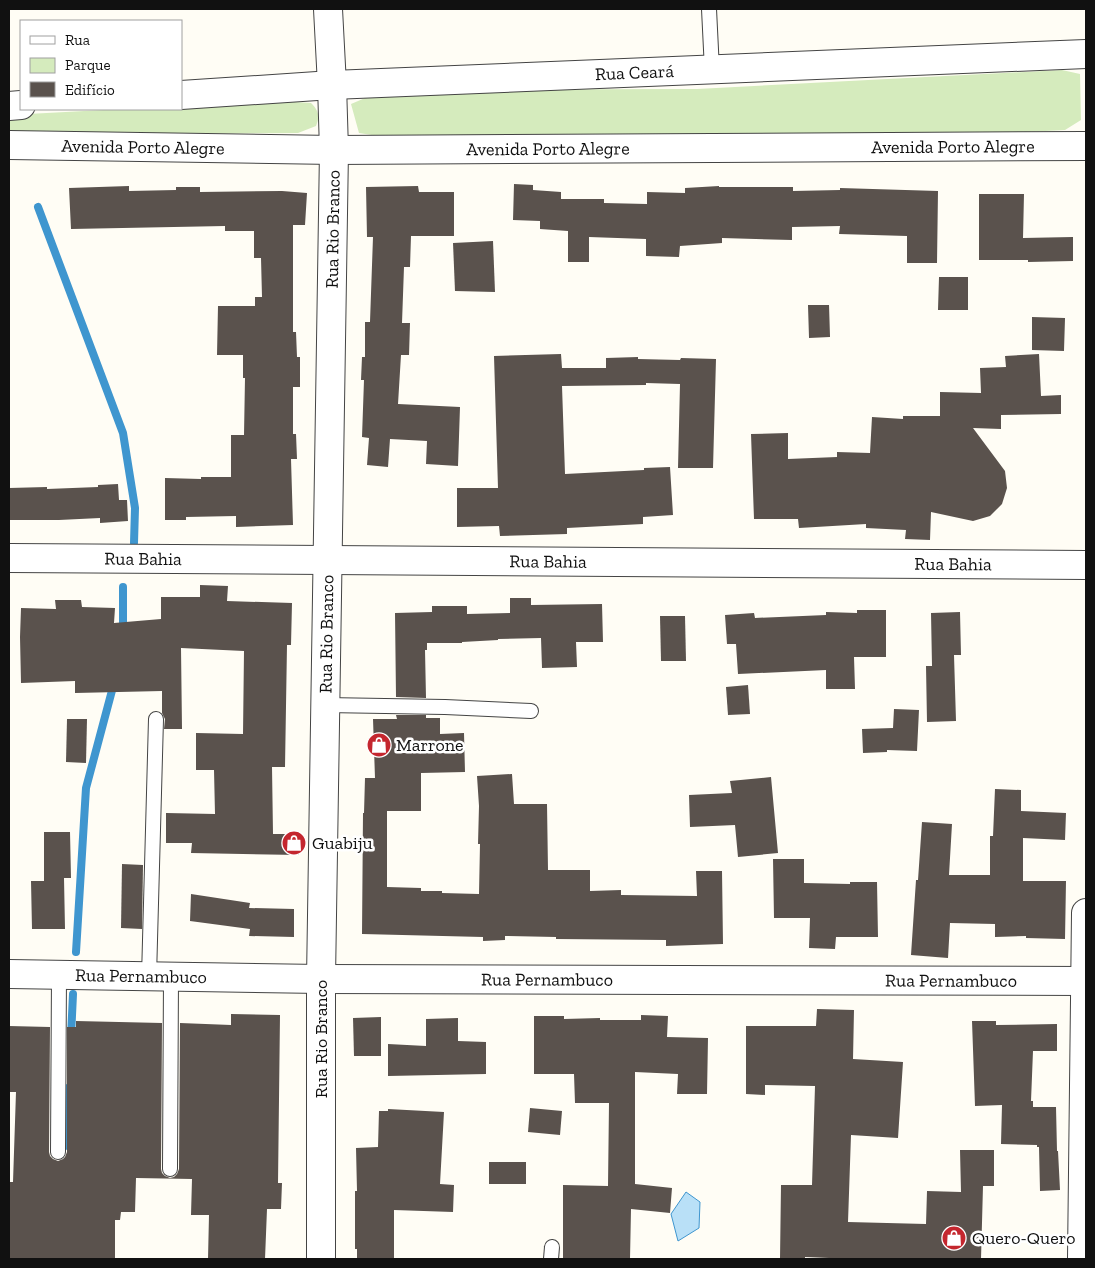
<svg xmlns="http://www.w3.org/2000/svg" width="1095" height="1268" font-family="'Zilla Slab',serif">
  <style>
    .green { fill: #d5ebbd }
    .water { fill: #b9e0f7; stroke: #3f96cf }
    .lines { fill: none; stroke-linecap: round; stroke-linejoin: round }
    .stream { stroke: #3f96cf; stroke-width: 8 }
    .building { fill: #5a524d }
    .service-casing { stroke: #444; stroke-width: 16 }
    .minor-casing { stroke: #444; stroke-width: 30 }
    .tertiary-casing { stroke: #444; stroke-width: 30 }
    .service { stroke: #fff; stroke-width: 14 }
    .minor { stroke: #fff; stroke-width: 28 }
    .tertiary { stroke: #fff; stroke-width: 28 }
    .labels { text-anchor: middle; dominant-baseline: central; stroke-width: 5; stroke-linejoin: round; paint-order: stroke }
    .street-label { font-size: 18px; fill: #111; stroke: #fff }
    .poi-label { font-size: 18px; fill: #111; stroke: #fff; text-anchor: start }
  </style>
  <rect width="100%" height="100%" fill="#fffdf5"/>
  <g class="green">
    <polygon points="1062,70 1080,74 1081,120 1065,130 1007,133 410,141 359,133 351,104 384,90 697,89"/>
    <path d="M295,102L311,103C319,111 320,116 316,126L298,133L175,134L9,133V115L122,109H181V107Z"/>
  </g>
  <polygon class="water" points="686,1192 700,1202 699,1228 678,1241 671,1214"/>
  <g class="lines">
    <g class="stream">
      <polyline points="38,207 123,433 135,508 134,543"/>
      <polyline points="123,633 123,587"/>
      <polyline points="76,952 86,788 114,683"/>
      <polyline points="71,1037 73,994"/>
      <polyline points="68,1088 65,1123 68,1146"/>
    </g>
  </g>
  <g class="building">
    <polygon points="514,184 533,185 533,190 561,192 561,199 604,199 604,203 647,204 647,192 685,193 685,188 719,186 719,187 793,187 793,191 840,190 840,188 938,191 937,263 907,263 907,236 839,234 840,226 792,227 792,240 722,238 722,243 680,246 679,257 646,256 646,239 589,237 589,262 568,262 568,231 540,229 540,221 513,220"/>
    <polygon points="129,186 129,191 176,190 176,187 200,187 200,192 282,191 307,193 305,225 293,225 293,332 296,332 297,357 300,357 300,387 293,387 293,434 296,434 297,459 291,459 293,525 236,527 236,516 186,517 186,520 165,520 165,478 201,479 201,477 231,477 231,435 244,435 245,378 243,378 243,355 217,355 218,306 255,306 255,297 262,297 261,258 254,258 254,231 225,231 225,226 71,229 69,188"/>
    <polygon points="418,186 419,192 454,192 454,236 411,236 410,267 404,267 402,323 410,323 409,355 401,355 398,404 460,407 458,466 426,464 427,441 390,439 388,467 367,465 369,438 362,437 364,380 361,380 362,357 365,357 365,322 370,322 373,237 367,237 366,187"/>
    <polygon points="979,194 1024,194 1023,238 1073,237 1073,261 1028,262 1028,260 979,260"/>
    <polygon points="493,241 495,292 455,291 453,243"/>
    <polygon points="939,277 968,277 968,310 938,310"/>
    <polygon points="808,305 829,305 830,337 809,338"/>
    <polygon points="1032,317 1065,318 1064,351 1032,350"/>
    <polygon points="561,354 562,368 606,368 606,358 638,357 638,359 680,360 681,358 716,359 713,468 678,468 680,384 646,383 646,385 562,386 565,474 644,470 644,468 670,467 673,515 643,517 643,524 567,528 567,534 500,536 499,526 457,527 457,488 498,488 494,356"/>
    <polygon points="1039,354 1041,396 1061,395 1061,414 1001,415 1001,429 973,428 1005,471 1007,488 1002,504 990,516 973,521 931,512 930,540 905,539 906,530 866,528 866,524 799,528 798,519 754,519 751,434 788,433 788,459 837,457 837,452 870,453 872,417 903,419 903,416 940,416 940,392 981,393 980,368 1006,367 1005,356"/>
    <polygon points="118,484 119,500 127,500 128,521 100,523 100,518 59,520 9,520 9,488 47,487 47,489 98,487 98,485"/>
    <polygon points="200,585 228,586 227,601 292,603 291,645 287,645 285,767 272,767 273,834 299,834 299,855 191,853 192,843 166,843 166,813 215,814 214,770 196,770 196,733 243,734 244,651 181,648 182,729 164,729 165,719 162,713 162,691 75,693 75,681 21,683 20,637 21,608 56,609 55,600 81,600 82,607 115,608 114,623 161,619 161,597 200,597"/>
    <polygon points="510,598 531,598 531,605 602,604 603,642 576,642 577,667 542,668 541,638 498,639 498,640 462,642 462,643 427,643 427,650 425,650 426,698 396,697 395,613 432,612 432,606 467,606 467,614 510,613"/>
    <polygon points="857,610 886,610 886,657 854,657 855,689 826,689 826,670 738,674 736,644 727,644 725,615 754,613 755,618 826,615 826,612 857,613"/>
    <polygon points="960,612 961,655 954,655 956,721 927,722 926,666 932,666 931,613"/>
    <polygon points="660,616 685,616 686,661 661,661"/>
    <polygon points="748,685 750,714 728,715 726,687"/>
    <polygon points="894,709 919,710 917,751 887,750 887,752 863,753 862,729 893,728"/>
    <polygon points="396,715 426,715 426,718 440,718 440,734 464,733 465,772 421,773 421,811 387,811 387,887 421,888 421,891 442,891 442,893 479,894 480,844 478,844 479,806 477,776 512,774 514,804 547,804 548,870 590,870 590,891 621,890 621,895 697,896 696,871 722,871 723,944 666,946 666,940 556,939 556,937 505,936 505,940 483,941 483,937 362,934 363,813 364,813 365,778 375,778 373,719 397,719"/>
    <polygon points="67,719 87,719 86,763 66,762"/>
    <polygon points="771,777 778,853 738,857 735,825 690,827 689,795 732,793 730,781"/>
    <polygon points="995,789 1021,790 1021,811 1066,813 1065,840 1023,838 1023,881 1066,881 1065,939 1026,938 1026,936 995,937 995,924 950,923 948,958 911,955 916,880 918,880 922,822 952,824 949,875 990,875 990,836 993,836"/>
    <polygon points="44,832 70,832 71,878 64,878 65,929 32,929 31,881 44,881"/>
    <polygon points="773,859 804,859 804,883 850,884 850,882 877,882 878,937 836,937 835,949 809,948 810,918 774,918"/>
    <polygon points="122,864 143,865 142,929 121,928"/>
    <polygon points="191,894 250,903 249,908 294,909 294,937 249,936 250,929 190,921"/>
    <polygon points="817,1009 854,1010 853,1059 903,1062 898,1138 851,1135 848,1222 926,1224 927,1191 961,1192 960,1150 994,1150 994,1186 983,1186 981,1259 853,1259 805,1257 805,1259 780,1259 781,1185 812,1185 815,1086 765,1085 765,1095 746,1094 746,1026 816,1026"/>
    <polygon points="231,1014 280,1015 278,1183 282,1183 281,1209 267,1209 265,1259 208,1259 209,1215 191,1215 192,1179 136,1178 135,1212 121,1212 120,1220 115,1220 115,1259 9,1259 9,1182 13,1182 16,1092 9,1092 9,1026 50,1027 49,1152 50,1156 53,1159 58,1161 63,1159 65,1157 67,1152 67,1027 76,1027 76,1021 162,1023 161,1169 162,1173 165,1176 170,1178 174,1177 177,1174 179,1169 180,1023 231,1025"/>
    <polygon points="641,1015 668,1016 667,1037 708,1038 707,1094 677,1094 678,1074 635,1072 635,1184 672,1188 670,1213 631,1209 630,1259 563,1259 563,1185 608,1186 609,1103 575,1103 574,1074 534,1074 534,1016 564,1016 564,1019 600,1018 600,1020 641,1020"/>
    <polygon points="381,1017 381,1056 354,1056 353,1018"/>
    <polygon points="458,1018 458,1041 486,1042 486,1074 388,1076 388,1044 426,1046 426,1019"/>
    <polygon points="972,1021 996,1021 996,1025 1057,1024 1057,1051 1033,1051 1031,1101 1033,1101 1033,1107 1056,1107 1057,1151 1058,1151 1060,1190 1040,1191 1039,1147 1037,1147 1037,1145 1001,1144 1002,1105 975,1106"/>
    <polygon points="530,1108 562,1111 560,1135 528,1132"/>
    <polygon points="388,1109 444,1112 440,1184 454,1185 453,1212 394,1210 394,1259 357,1259 357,1249 355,1249 355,1191 357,1191 356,1148 378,1147 379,1111 388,1111"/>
    <rect x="489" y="1162" width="37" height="22"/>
  </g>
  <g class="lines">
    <defs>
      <g id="service">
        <polyline points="709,9 712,70"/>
        <polyline points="325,705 445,707 531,711"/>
        <polyline points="149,977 156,719"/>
        <polyline points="58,1152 59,975"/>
        <polyline points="170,1169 171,977"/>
        <polyline points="551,1259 552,1247"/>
      </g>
      <g id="minor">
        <path id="s1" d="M181,95L332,85L1086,54"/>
        <polyline points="9,106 21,105"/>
        <path id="s2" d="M9,145L334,150L1086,146"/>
        <path id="s3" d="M9,558L1086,565"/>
        <path id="s4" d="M9,974L321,979L1085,981"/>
        <polyline points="1082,1259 1086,913"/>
      </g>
      <g id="tertiary">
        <path id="s5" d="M321,1259V979L334,150L332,85L328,9"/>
      </g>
    </defs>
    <use href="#service" class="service-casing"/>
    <use href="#minor" class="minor-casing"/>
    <use href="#tertiary" class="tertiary-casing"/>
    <use href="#service" class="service"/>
    <use href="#minor" class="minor"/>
    <use href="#tertiary" class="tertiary"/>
  </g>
  <defs>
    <symbol id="shop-disc" viewBox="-11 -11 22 22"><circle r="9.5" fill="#c4262e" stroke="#fff"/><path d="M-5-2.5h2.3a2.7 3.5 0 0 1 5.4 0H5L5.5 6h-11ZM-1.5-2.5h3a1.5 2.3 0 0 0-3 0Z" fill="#fff"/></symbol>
  </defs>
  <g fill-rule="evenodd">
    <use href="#shop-disc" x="365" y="731" width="28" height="28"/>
    <use href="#shop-disc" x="280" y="829" width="28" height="28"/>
    <use href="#shop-disc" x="940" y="1224" width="28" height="28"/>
  </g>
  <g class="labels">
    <g class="street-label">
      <text stroke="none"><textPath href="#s1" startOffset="454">Rua Ceará</textPath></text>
      <text stroke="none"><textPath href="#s2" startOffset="134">Avenida Porto Alegre</textPath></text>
      <text stroke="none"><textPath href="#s2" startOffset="944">Avenida Porto Alegre</textPath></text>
      <text stroke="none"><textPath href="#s2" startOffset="539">Avenida Porto Alegre</textPath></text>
      <text stroke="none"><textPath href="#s5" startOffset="1030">Rua Rio Branco</textPath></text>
      <text stroke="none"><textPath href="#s3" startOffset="134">Rua Bahia</textPath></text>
      <text stroke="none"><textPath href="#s3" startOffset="539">Rua Bahia</textPath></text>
      <text stroke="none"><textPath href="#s3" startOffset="944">Rua Bahia</textPath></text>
      <text stroke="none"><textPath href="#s5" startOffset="625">Rua Rio Branco</textPath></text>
      <text stroke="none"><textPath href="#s4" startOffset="132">Rua Pernambuco</textPath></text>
      <text stroke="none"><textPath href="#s4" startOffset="538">Rua Pernambuco</textPath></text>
      <text stroke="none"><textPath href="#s4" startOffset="942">Rua Pernambuco</textPath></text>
      <text transform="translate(321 1039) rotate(-90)">Rua Rio Branco</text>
    </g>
    <g class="poi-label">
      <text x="396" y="745">Marrone</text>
      <text x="312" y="843">Guabiju</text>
      <text x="972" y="1238">Quero-Quero</text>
    </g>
  </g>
  <rect width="1095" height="1268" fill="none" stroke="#111111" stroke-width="20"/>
  <rect x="20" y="20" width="162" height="90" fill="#ffffff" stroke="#a0a0a0"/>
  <rect x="30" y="36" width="25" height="8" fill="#ffffff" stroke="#a0a0a0"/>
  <text x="65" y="45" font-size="15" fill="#111111">Rua</text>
  <rect x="30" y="58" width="25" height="15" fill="#d5ebbd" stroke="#a0a0a0"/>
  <text x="65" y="70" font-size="15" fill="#111111">Parque</text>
  <rect x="30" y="82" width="25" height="15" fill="#5a524d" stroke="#a0a0a0"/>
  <text x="65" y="95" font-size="15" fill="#111111">Edifício</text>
</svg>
